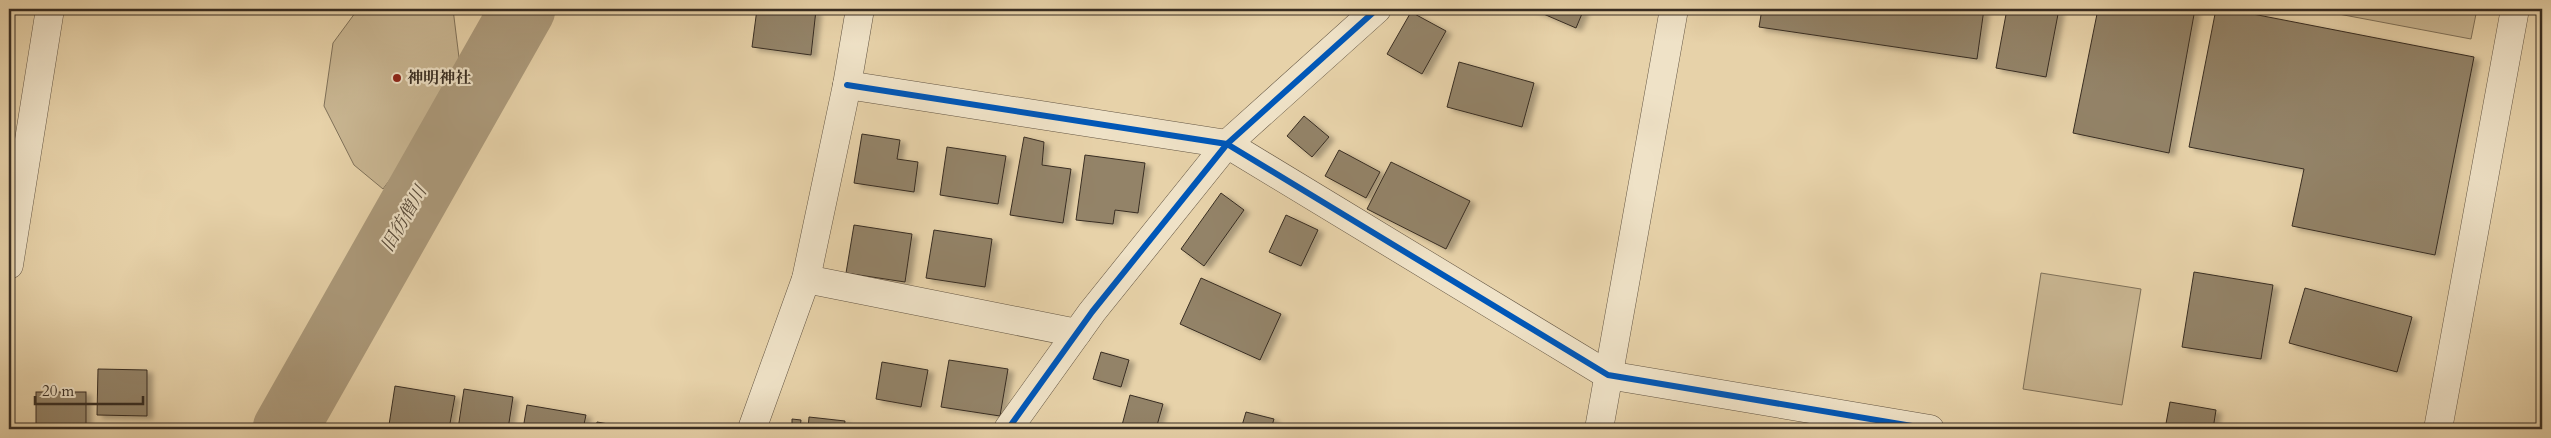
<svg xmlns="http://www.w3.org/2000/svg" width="2551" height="438" font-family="Cardo,'Noto Serif JP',serif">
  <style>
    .green { fill: #c9b692; stroke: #80725a }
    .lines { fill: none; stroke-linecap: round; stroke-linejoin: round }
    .river { stroke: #ac9a7b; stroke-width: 65 }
    .building { fill: #938368; stroke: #382d22; filter: url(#shadow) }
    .minor-casing { stroke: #645644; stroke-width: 29 }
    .minor { stroke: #efe2c7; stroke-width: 28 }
    .cycleway-casing { stroke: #efe2c7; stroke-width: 9 }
    .cycleway { stroke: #0057b8; stroke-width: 6 }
    .poi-dot { fill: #8f2418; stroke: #efe2c7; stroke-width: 2 }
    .labels { text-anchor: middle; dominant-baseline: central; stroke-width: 4.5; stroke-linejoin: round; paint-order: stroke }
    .poi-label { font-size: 16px; font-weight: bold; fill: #382d22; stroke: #efe2c7; text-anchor: start }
    .water-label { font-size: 18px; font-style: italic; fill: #554838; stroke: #efe2c7 }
  </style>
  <defs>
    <filter id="shadow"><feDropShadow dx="5.5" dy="3" stdDeviation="2.5" flood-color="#0004"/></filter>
  </defs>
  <rect width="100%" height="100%" fill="#e7d2a9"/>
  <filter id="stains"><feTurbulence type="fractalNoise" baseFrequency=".004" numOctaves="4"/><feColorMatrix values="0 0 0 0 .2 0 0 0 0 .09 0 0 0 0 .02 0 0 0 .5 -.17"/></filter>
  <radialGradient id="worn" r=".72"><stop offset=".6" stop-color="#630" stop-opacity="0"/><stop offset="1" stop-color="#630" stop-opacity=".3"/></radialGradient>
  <g class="green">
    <polygon points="358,9 453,9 462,82 383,189 354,165 324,106 333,43"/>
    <polygon points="2312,9 2477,9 2471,39"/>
    <polygon points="2041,273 2141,289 2122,405 2023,389"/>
  </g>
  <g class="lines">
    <polyline class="river" points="285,429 523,9"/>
  </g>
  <g class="building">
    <polygon points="757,9 816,10 811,55 752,47"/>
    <polygon points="1532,9 1584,9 1576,28"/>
    <polygon points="1762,9 1984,9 1977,59 1759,27"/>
    <polygon points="2007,9 2059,9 2046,77 1996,68"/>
    <polygon points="2098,9 2195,9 2169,153 2073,133"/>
    <polygon points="2216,9 2227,9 2474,57 2435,255 2292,226 2304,169 2189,147"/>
    <polygon points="1411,12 1446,31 1422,74 1387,54"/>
    <polygon points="1459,62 1534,83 1522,127 1447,107"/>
    <polygon points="1304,116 1329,137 1312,157 1287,136"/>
    <polygon points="862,134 900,140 897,159 918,162 914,192 854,183"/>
    <polygon points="1024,137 1044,142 1042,165 1071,169 1063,223 1010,215"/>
    <polygon points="947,147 1006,156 998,204 940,195"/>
    <polygon points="1339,150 1380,172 1366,198 1325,176"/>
    <polygon points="1085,155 1145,163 1138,213 1115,210 1113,224 1076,220"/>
    <polygon points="1391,162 1470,201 1446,249 1367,209"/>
    <polygon points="1221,193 1244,210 1204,266 1181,249"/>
    <polygon points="1286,215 1318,230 1301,266 1269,252"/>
    <polygon points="854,225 912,234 905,282 846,273"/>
    <polygon points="934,230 992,239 985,287 926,278"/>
    <polygon points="2194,272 2273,285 2261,359 2182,347"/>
    <polygon points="1201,278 1281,314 1260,360 1180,324"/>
    <polygon points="2305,288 2412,317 2397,372 2289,343"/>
    <polygon points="1101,352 1129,360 1121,387 1093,379"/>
    <polygon points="949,360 1008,369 1000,416 941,407"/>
    <polygon points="882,362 928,370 921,407 876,399"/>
    <polygon points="98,369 147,370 147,416 97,415"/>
    <polygon points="395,386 455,396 449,429 412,429 389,425"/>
    <polygon points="464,389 513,397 508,429 458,429"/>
    <rect x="36" y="392" width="50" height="37"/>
    <polygon points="1130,395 1163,404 1156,429 1121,429"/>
    <polygon points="2170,402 2216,410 2213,429 2165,429"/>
    <polygon points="527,405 586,415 583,429 523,429"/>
    <polygon points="1246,412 1274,419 1271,429 1241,429"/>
    <polygon points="809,417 845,421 844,429 808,429"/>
    <polygon points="792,419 801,420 800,429 772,429 773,424 792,426"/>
    <polygon points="597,422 637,429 596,429"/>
    <polygon points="886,424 922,429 885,429"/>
    <polygon points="705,426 726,429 704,429"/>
  </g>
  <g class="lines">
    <defs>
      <g id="minor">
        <polyline points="847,85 1227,144 1608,375 1930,429"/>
        <polyline points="9,265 50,9"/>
        <polyline points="806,279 1077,333"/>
        <polyline points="752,429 806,279 847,85 860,9"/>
        <polyline points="1008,429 1092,312 1227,144 1377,9"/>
        <polyline points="1599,429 1674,9"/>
        <polyline points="2438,429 2515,9"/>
      </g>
    </defs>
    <use href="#minor" class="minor-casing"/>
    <use href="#minor" class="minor"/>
    <defs>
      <g id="cycleway">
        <polyline points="847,85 1227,144 1608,375 1930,429"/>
        <polyline points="1008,429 1092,312 1227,144 1377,9"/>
      </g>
    </defs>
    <use href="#cycleway" class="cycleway-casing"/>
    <use href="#cycleway" class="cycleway"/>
  </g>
  <circle class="poi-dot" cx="397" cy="78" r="5"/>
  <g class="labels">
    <g class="poi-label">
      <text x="407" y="78">神明神社</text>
    </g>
    <g class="water-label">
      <text transform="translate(404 219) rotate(-60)">旧彷僧川</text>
    </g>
  </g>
  <rect width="2551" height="438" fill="none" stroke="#e7d2a9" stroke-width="30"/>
  <rect x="10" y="10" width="2531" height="418" fill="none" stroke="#382d22" stroke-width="2.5"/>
  <rect x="15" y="15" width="2521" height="408" fill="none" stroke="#382d22"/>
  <path d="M35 396v8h108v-8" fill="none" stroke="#382d22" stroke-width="2.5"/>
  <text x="42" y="396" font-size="15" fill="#382d22" stroke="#efe2c7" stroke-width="4" paint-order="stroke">20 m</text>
  <rect width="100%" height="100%" filter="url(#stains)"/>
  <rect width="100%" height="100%" fill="url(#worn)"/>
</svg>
